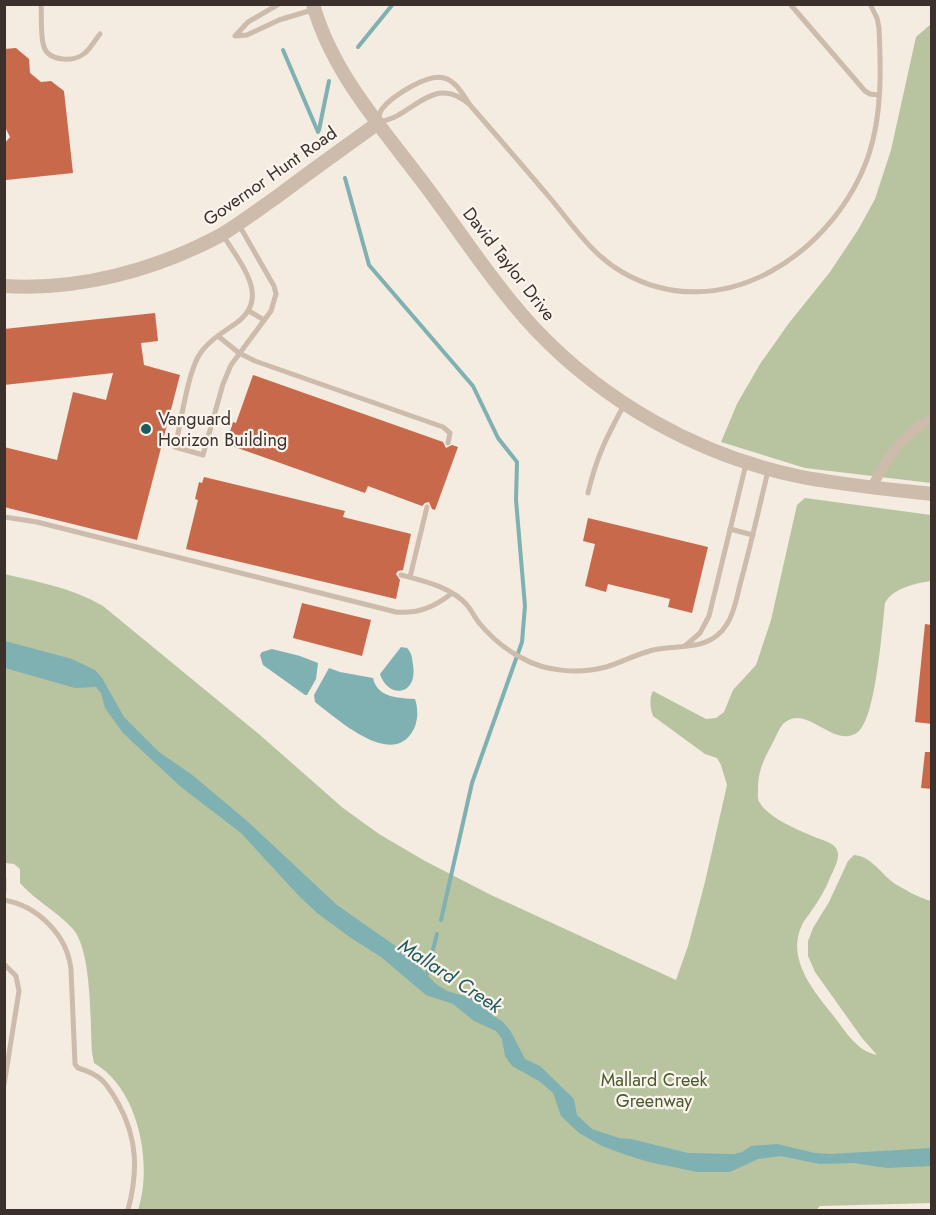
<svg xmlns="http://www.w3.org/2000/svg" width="936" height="1215" font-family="Jost,sans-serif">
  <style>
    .green { fill: #b8c4a0 }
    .water { fill: #7fb0b2 }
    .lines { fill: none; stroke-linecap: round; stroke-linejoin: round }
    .stream { stroke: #7fb0b2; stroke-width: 4 }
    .building { fill: #c8694b }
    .service { stroke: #cdbbac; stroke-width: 5 }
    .minor { stroke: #cdbbac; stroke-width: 10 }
    .tertiary { stroke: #cdbbac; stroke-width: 14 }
    .poi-dot { fill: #1f5a5e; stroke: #fbf5ee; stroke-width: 2 }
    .labels { text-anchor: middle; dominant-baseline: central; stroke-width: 4.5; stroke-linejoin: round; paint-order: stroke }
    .street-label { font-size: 18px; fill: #3b302b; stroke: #fbf5ee }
    .poi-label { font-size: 18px; fill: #3b302b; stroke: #fbf5ee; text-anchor: start }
    .park-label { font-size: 18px; fill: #4a5a2e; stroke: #fbf5ee }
    .water-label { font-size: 20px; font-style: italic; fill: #1f5a5e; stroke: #fbf5ee }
  </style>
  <rect width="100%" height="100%" fill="#f4ebe1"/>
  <g class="green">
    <polygon points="931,24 931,483 805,468 721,442 737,404 760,364 789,323 830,272 858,230 875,199 891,150 916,37"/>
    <path d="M805,498L931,515V581C916,583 893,588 885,603C882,629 876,715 859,731C835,752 806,701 783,724C778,730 774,741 770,748C762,763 758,773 758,790C758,795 757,800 760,803C768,818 802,832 817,838C825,841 836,843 838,853C839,861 833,871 830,878C825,890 819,900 812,910C809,915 804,920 802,925C786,958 813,990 832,1014C845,1030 856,1051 877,1055L862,1038L815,972L808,956V941L813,928L829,902L848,861L854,855C872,856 882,876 897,885C907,891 920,898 931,901V1203L820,1206L816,1210H138C153,1164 139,1089 94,1063L92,1052C90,1022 92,951 73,929C58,912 36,901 20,883V869L14,864L5,863L4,574C39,582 72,588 103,606L260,735L343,808L379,834L425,861L491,895L676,980L688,946L705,882L727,785L721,765L717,758L705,754L653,716C650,707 649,699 653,691L706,719L716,718L724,712L733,690L756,665L771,620L797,505Z"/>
  </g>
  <g class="water">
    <polygon points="5,641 72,659 95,670 102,678 124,717 159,752 191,774 246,820 337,905 407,954 436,984 447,991 478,1000 493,1016 502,1021 510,1030 525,1059 540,1066 574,1099 577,1115 592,1129 619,1138 631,1139 688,1153 734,1154 742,1152 751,1146 777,1144 815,1153 831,1154 931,1148 931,1166 887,1168 854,1163 820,1164 780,1156 758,1159 730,1172 697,1172 649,1162 626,1155 602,1146 579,1133 561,1116 553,1093 539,1081 512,1066 505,1056 502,1039 496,1031 474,1021 453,1004 426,995 381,957 351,938 317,913 298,895 241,833 181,787 123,733 105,708 101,693 96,687 75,688 5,668"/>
    <path d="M401,647L407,648C412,653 412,658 413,665C418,696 388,699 380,674Z"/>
    <polygon points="272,649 300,656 318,663 316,679 307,695 305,695 263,665 260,655 262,652"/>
    <path d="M329,668L340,672L373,678C377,698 399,698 415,699C419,711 418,725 410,735C387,765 335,717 315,702L314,695Z"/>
  </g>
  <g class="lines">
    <g class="stream">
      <polyline points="358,47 393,4"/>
      <polyline points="283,50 318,132"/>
      <polyline points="319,130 329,81"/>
      <polyline points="345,178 369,265 473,386 498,438 517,462 516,500 525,606 522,642 472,783 441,920"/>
      <polyline points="426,977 437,934"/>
    </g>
  </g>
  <g class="building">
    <polygon points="16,48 29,59 30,73 41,82 51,81 64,91 73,173 6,180 4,144 10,137 4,125 4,49"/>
    <polygon points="155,313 158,341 141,343 144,365 180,375 137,540 4,507 4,447 57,460 73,392 106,400 113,373 4,385 4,329"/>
    <polygon points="253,375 443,442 446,448 452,445 458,447 435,510 432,509 429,502 425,503 422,506 368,486 365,493 229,445 231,440 228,438 233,422 236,423"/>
    <polygon points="204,477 345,511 343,517 411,534 403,570 398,571 396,574 400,580 396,599 186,549 198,500 195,499 199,482 202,483"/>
    <polygon points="588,518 708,547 692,613 668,607 670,599 608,584 606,592 585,586 595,544 583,541"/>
    <polygon points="302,603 371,620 362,656 293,638"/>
    <polygon points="925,624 932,625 932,724 915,722"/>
    <polygon points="925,752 932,752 932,789 921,788"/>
  </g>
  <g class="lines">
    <g class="service">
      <polyline points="279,4 248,22 235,36 247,35 279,20 312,10"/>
      <polyline points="790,4 865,91 870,94 879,95"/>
      <path d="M41,5C42,18 40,35 44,47C49,62 75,62 85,53C91,48 95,40 100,34"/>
      <path d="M470,105C443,80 425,99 400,114C393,119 386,120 378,123C379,118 379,113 382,109C392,96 428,73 444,78C456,81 464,96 470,105C497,136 524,167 550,198C572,224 592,255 622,272C722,330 836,252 869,154C882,114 881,70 879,28L877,18L870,4"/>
      <path d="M223,235C241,265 274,300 232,326C220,334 205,344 198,357C187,377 181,423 175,447L203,455L223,384L231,365L271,311L276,294L274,286L239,225"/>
      <polyline points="249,311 264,320"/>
      <polyline points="218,336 239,353 255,361 443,427 450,433 448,443"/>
      <path d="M588,493C596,458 607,436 624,405"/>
      <path d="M4,517L37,522L396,612C418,614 434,607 451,594"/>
      <polyline points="730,529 753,535"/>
      <path d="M401,575C424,581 451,587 467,605C472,611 475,618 480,624C491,637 506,650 522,658C546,672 579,674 606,667C622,662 637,654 653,650C680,644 710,652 727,624C735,612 737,595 741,581C751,544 759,508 768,471"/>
      <polyline points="410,577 427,507"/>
      <polyline points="685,646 700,633 709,616 746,464"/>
      <polyline points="4,879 4,891"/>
      <path d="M4,900C38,906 67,935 71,969L75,1064L78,1068C101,1075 106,1082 118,1103C138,1139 138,1172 128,1210"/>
      <polyline points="4,964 16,976 19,991 4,1085"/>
    </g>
    <path class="minor" d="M872,487C888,456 901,436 932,418"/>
    <g class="tertiary">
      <path d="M313,4C332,73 383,129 425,185C461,233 494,285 535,329C604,402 698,455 797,476C841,485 886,489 932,494"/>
      <path d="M4,286C78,291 156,270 221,235C241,223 259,209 278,196C311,171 345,147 378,123"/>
    </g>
  </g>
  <circle class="poi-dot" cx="146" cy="429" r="6"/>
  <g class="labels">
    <g class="street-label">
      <text transform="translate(270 176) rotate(-35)">Governor Hunt Road</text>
      <text transform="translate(509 264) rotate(52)">David Taylor Drive</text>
    </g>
    <g class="poi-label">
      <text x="158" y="419">Vanguard<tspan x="158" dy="21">Horizon Building</tspan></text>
    </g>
    <g class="park-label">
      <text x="654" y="1080">Mallard Creek<tspan x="654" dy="21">Greenway</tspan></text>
    </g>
    <g class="water-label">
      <text transform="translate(450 976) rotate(33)">Mallard Creek</text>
    </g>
  </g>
  <rect width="936" height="1215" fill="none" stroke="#3b302b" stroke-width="12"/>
</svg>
